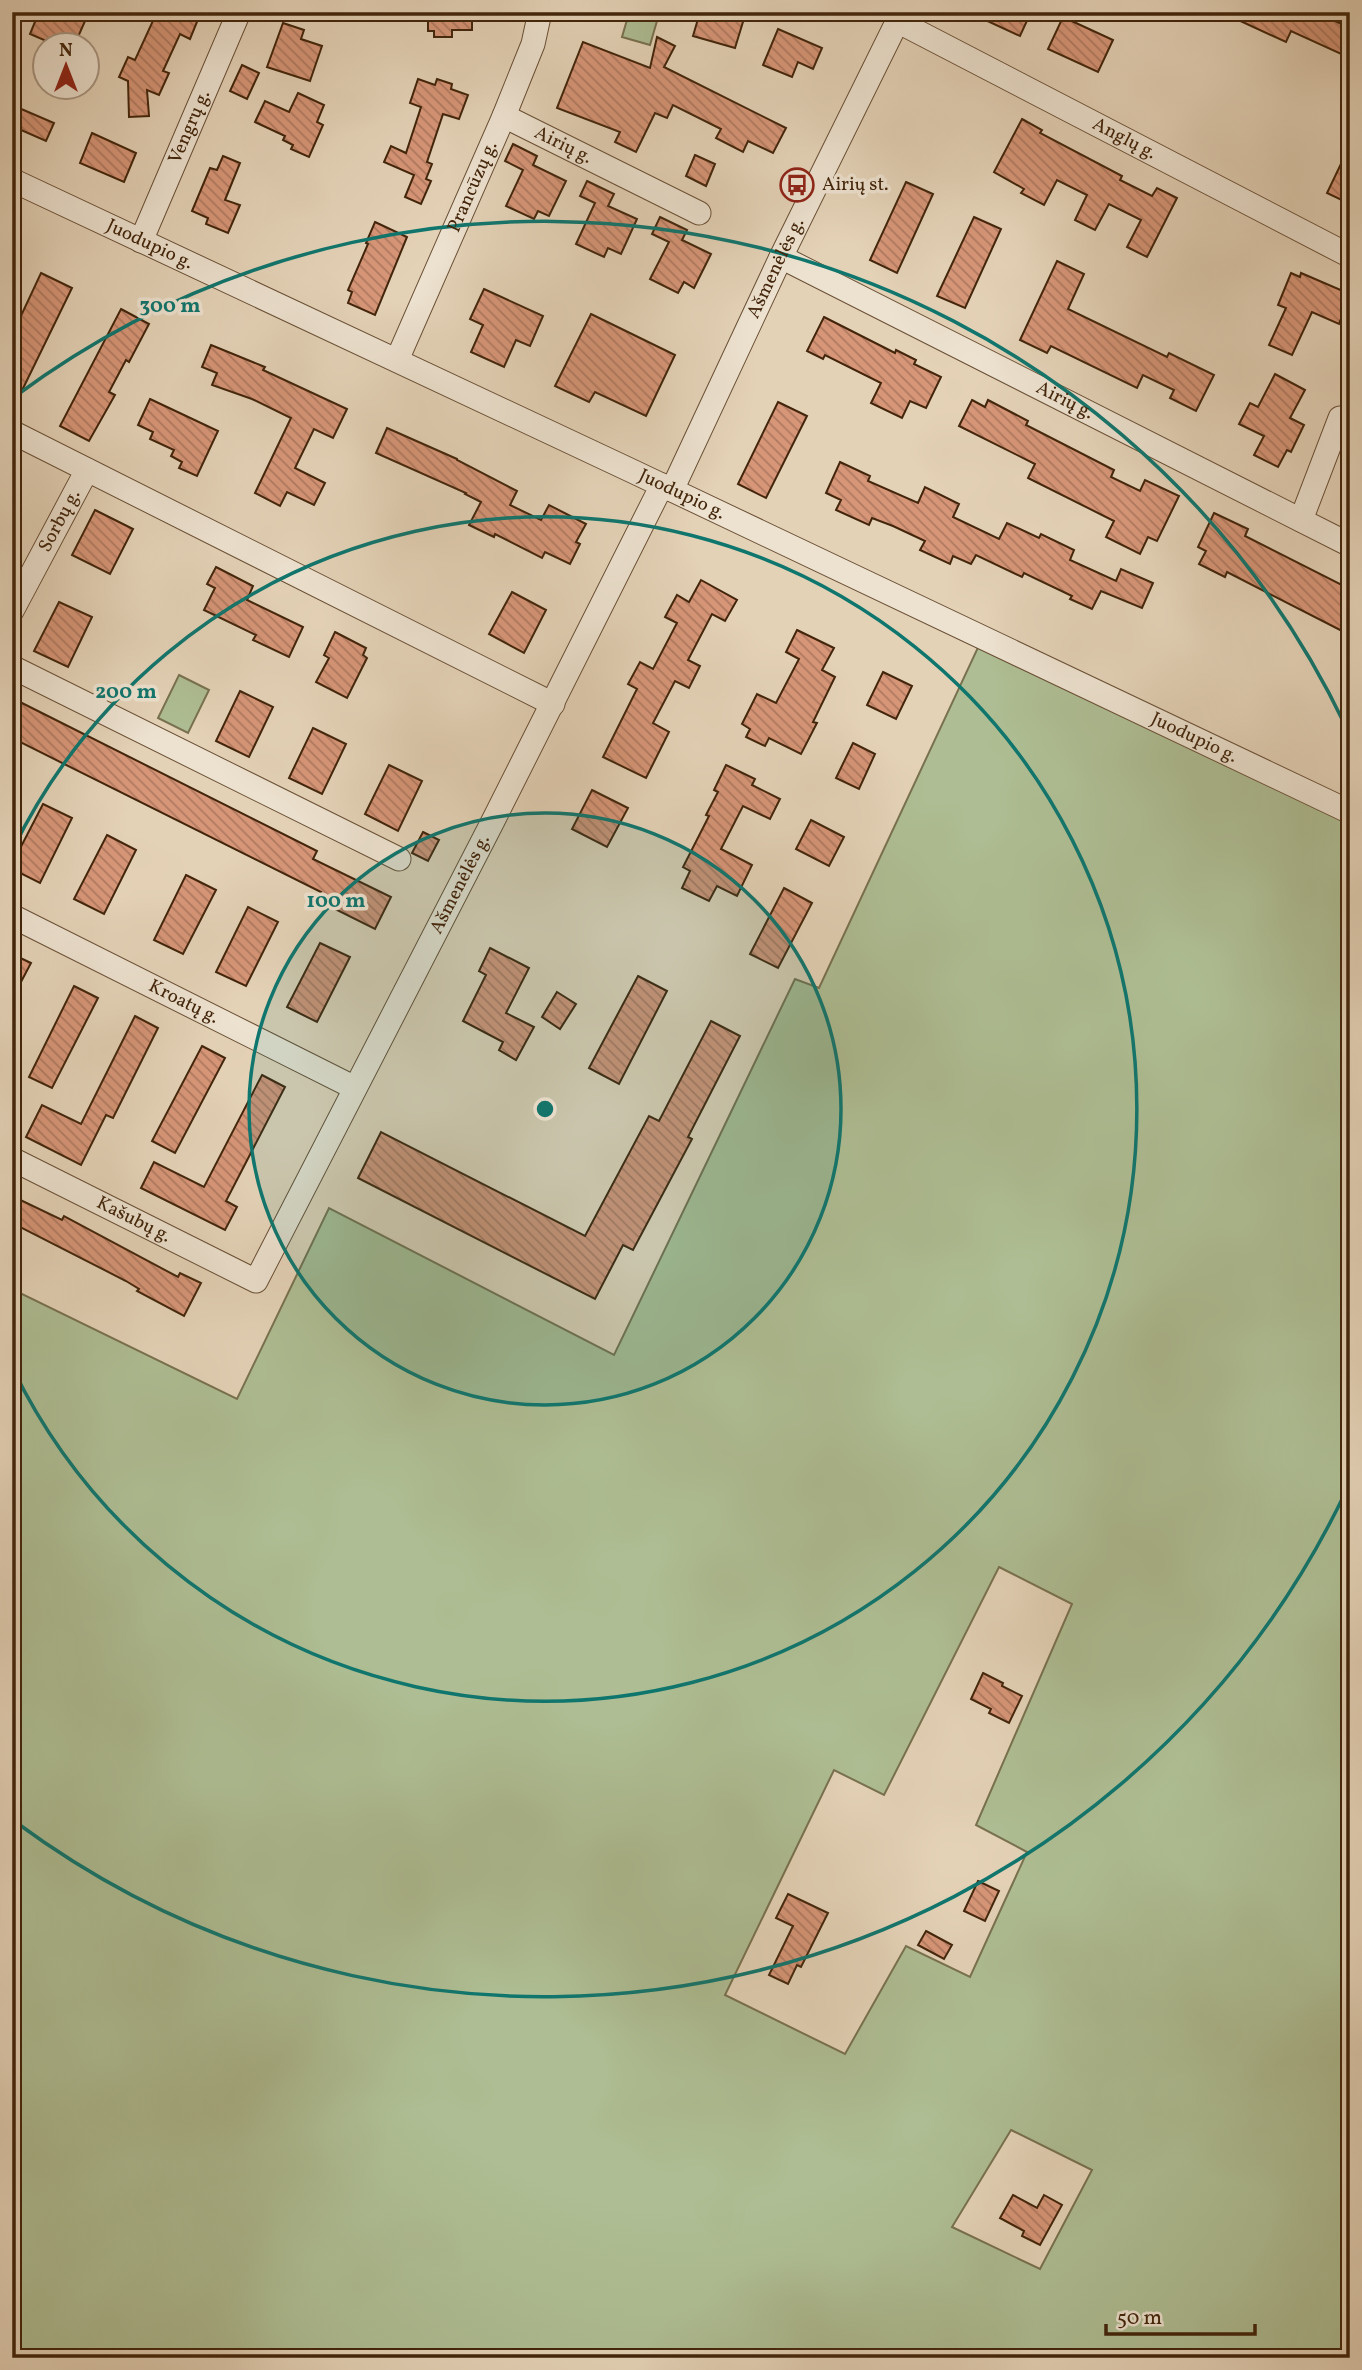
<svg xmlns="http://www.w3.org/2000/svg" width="1362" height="2370" font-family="Vollkorn,serif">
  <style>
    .green { fill: #aebd93; stroke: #78714f; stroke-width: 2; fill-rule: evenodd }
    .building { fill: url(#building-back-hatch); stroke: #42250b; stroke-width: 2 }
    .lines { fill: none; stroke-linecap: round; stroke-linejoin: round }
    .minor-casing { stroke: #6a5036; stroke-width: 25 }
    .minor { stroke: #ede2d0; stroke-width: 23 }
    .ring { fill: none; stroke: #0f766e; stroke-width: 3.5 }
    .labels { text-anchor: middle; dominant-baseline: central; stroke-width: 7; stroke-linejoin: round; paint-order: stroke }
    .street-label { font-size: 19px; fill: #42250b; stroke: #ede2d0 }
    .poi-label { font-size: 19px; fill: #42250b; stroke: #ede2d0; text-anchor: start }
    .centre { fill: #0f766e; stroke: #ede2d0; stroke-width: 3.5 }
    .ring-label { font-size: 21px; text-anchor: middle; font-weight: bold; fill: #0f766e; stroke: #ede2d0; stroke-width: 7; stroke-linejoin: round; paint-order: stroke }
  </style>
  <defs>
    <pattern id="building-back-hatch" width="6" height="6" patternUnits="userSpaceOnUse" patternTransform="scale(1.75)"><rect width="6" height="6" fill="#d79678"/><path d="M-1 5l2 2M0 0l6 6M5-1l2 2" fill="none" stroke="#b07a61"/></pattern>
  </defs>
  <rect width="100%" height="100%" fill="#e4d2b7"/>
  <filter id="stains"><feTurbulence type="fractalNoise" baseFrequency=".00286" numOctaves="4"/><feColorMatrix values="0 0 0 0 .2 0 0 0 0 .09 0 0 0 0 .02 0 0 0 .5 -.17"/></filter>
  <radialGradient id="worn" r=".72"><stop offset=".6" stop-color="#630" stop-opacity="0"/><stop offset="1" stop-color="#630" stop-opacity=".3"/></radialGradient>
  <g class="green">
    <polygon points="629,13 657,21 650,45 622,37"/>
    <path d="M981,641L1350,818V2358H12V1289L237,1399L329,1208L614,1355L795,979L819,988ZM999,1567L1072,1604L976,1825L1027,1852L970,1977L906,1946L845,2054L725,1995L834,1770L884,1795ZM1011,2130L1092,2170L1040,2269L952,2227Z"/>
    <polygon points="179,675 209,690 188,733 158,718"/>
  </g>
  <g class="building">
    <polygon points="39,12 89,12 74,46 58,46 30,34"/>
    <polygon points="157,12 201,12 190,39 180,34 163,71 169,73 159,95 147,90 149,116 129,117 128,81 119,77 128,57 135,60"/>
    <polygon points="428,12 472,12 472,30 452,30 452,37 434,37 434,31 428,31"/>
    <polygon points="700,12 746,12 735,48 693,36"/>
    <polygon points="968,12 1031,12 1020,36"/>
    <polygon points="1221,12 1316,12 1350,28 1350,58 1291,31 1286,42"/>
    <polygon points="1063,17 1113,40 1098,72 1048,49"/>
    <polygon points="283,23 304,30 301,39 322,46 310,81 267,67"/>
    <polygon points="778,29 822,48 813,69 798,62 792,77 763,65"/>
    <polygon points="657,37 675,46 664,67 786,128 773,153 748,141 743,152 716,138 721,129 673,105 667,118 655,113 636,152 615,142 620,132 557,108 583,42 650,68"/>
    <polygon points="242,65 259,73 247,99 230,91"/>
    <polygon points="418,79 435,85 437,79 452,84 451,89 468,95 459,119 443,114 427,162 432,164 426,179 431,181 421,204 405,197 414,175 384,162 391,146 406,153 421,107 410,103"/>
    <polygon points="298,93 324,105 317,122 323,125 309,157 291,149 293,145 283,140 285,136 255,122 265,101 289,112"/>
    <polygon points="12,105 54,123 46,141 12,126"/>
    <polygon points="1022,119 1042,130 1040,133 1122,176 1120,180 1152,196 1157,188 1177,198 1147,257 1127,247 1141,220 1109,204 1095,230 1075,220 1087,195 1057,180 1044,205 1021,193 1024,189 994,172"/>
    <polygon points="92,133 136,153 124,182 80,163"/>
    <polygon points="513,144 537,156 533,165 566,181 549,216 538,211 534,219 506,206 523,170 505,161"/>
    <polygon points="1350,145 1350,204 1327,193"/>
    <polygon points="695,155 715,164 706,186 686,176"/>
    <polygon points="223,156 240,163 225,200 240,205 228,233 206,224 208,218 192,211 210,168 217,170"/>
    <polygon points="587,181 614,194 608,206 637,219 621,254 608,248 604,257 576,244 595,203 580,196"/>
    <polygon points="906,182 933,194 897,273 870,260"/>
    <polygon points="660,217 687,230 682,240 711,254 694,288 684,282 678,293 650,279 669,242 652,234"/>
    <polygon points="974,217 1001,229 965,308 937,296"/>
    <polygon points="375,222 407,237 375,315 348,303 352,292 348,290 368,244 366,243"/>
    <polygon points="1057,261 1084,274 1068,309 1167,357 1169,353 1214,375 1196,411 1170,398 1174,390 1143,375 1137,388 1051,346 1047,353 1020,340"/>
    <polygon points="41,273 72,288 12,411 12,335"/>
    <polygon points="1291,273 1300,277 1301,273 1350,294 1339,324 1312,312 1292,355 1269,345 1286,308 1278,305"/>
    <polygon points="484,289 543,316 530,346 516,340 504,367 471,352 483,325 470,319"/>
    <polygon points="121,309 149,324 129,362 126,360 109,392 115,395 89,441 60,426"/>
    <polygon points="591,314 675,355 646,416 595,392 589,402 555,386"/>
    <polygon points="824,317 895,353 896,350 916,360 914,364 941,377 926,408 910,401 902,418 871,403 881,383 825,355 823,359 807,351"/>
    <polygon points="211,345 265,367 263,370 347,409 333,438 314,429 295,468 325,483 314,505 287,492 280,506 255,493 291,418 252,399 212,385 217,373 202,367"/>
    <polygon points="1275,374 1305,390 1290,418 1304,425 1291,452 1287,450 1278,467 1254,455 1264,436 1239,424 1250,403 1258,407"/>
    <polygon points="150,399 218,431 197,476 179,468 182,462 171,456 174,450 150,439 153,432 138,425"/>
    <polygon points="972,400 985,407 988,400 1028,421 1026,425 1114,470 1111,477 1140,491 1145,480 1179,496 1157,541 1148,537 1140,554 1106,537 1114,521 1028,478 1035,464 959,426"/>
    <polygon points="778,402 807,416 766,498 738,484"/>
    <polygon points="387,428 457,459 457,460 517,491 510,505 541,520 549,505 586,524 576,542 580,544 570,564 545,552 542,558 495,534 494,537 469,525 481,502 465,494 466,493 376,453"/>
    <polygon points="840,462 870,476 868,481 918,503 925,487 959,504 953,517 999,539 1007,523 1039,538 1041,534 1074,550 1070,560 1116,581 1121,569 1153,583 1142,608 1101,591 1092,609 1070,599 1072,596 1024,573 1022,577 976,555 971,564 953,556 950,564 920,550 925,541 893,526 872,518 869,525 836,510 841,500 826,493"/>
    <polygon points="95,510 133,529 110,574 72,555"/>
    <polygon points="1214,513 1248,529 1245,536 1350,589 1350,635 1227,572 1225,577 1199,564 1206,551 1198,547"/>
    <polygon points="216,567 253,586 247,600 303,627 289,657 253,640 256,635 204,610 215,588 207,584"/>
    <polygon points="701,580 737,600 725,621 712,614 688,660 700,666 689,688 675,681 653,723 669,732 646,778 603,757 637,689 628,684 640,662 653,669 677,623 665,617 677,595 689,602"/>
    <polygon points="512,592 546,610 524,653 489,634"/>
    <polygon points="59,602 92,617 68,667 34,651"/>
    <polygon points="797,630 834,648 822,670 835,677 813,722 817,723 801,754 769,738 765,746 746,737 750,729 742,724 757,694 776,703 799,659 786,652"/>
    <polygon points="335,632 366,648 363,655 367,658 347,698 316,682 329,658 324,655"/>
    <polygon points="883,672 912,686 896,719 867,705"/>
    <polygon points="240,691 273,707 249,757 216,741"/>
    <polygon points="12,698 317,851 313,859 391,897 375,929 317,900 321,892 12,738"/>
    <polygon points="313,728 346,744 322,794 289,778"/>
    <polygon points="853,743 875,754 859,789 836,778"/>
    <polygon points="389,765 422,781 398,831 365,814"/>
    <polygon points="726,765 755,779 752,785 780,799 770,819 743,806 721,849 752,865 737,896 717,886 709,901 682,888 690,871 683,867 709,816 706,815 718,792 714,790"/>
    <polygon points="592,790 628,808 607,847 572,829"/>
    <polygon points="43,804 72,818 40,883 12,869 12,864"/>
    <polygon points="811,820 844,837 829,866 796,849"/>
    <polygon points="423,832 439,840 428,861 412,853"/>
    <polygon points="107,835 136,850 104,914 74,899"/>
    <polygon points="186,875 216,890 183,954 154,940"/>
    <polygon points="784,888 812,903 778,968 750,954"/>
    <polygon points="248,907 278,922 246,986 216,972"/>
    <polygon points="320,943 350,957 317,1022 287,1007"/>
    <polygon points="490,948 529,968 506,1013 534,1027 516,1060 499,1050 503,1042 463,1021 486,975 479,971"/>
    <polygon points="12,954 31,963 12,999"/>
    <polygon points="638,976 667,991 619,1084 589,1068"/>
    <polygon points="74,986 98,998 52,1088 29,1077"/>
    <polygon points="557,992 576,1004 560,1029 542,1017"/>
    <polygon points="135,1016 158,1028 113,1118 106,1115 81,1165 26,1137 42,1105 81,1124"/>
    <polygon points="711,1021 740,1036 688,1137 692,1139 633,1250 623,1245 595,1299 358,1178 381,1132 585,1236 649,1116 659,1121"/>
    <polygon points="202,1046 225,1058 175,1153 152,1141"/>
    <polygon points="262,1075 285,1087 226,1201 237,1207 225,1230 141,1188 154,1162 204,1187"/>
    <polygon points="12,1196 62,1220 64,1216 178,1277 180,1273 201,1283 184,1316 137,1291 139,1289 126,1281 12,1223"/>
    <polygon points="983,1673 1003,1683 1002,1686 1022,1696 1009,1723 989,1713 991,1709 971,1699"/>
    <polygon points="978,1881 999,1891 985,1921 964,1911"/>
    <polygon points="788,1894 828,1913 801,1967 797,1965 788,1984 769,1975 793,1926 776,1918"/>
    <polygon points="926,1931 952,1945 944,1959 918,1945"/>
    <polygon points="1013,2195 1037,2208 1044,2195 1062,2205 1040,2245 1022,2236 1024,2231 1000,2218"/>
  </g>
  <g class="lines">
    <defs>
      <g id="minor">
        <path id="s1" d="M897,21L1350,256"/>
        <path id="s2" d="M504,116L699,213"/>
        <path id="s3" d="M12,180L632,471L1350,812"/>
        <path id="s4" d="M141,241L239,12"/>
        <path id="s5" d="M781,257L1350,545"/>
        <path id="s6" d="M397,360L504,116L533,44L540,12"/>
        <polyline points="12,432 553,704"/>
        <path id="s7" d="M672,490L781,257L902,12"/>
        <polyline points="1301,520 1340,418"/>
        <path id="s8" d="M12,611L87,470"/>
        <polyline points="12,667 399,859"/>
        <path id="s9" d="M12,916L355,1088"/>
        <path id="s10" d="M12,1159L256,1281L493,821L662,485"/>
      </g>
    </defs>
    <use href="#minor" class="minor-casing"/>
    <use href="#minor" class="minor"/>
  </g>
  <circle cx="545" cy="1109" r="296" fill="#0f766e" fill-opacity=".12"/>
  <g class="ring">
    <circle cx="545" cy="1109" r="296"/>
    <path d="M13 849A592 592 0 1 1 13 1369"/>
    <path d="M1346 1491A888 888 0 0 1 17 1823M17 395A888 888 0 0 1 1346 727"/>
  </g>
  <defs>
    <symbol id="bus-ring" viewBox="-11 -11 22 22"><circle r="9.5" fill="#ede2d0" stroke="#8f2418" stroke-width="1.5"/><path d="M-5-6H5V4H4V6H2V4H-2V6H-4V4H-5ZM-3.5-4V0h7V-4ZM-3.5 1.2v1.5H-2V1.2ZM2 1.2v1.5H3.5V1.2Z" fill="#8f2418"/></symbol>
  </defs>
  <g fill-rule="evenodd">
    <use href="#bus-ring" x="778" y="166" width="38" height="38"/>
  </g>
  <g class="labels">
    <g class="street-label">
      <text stroke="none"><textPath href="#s4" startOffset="124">Vengrų g.</textPath></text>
      <text stroke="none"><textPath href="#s1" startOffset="256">Anglų g.</textPath></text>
      <text stroke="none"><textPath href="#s2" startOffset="66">Airių g.</textPath></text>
      <text stroke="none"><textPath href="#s6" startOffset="189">Prancūzų g.</textPath></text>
      <text stroke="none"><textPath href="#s3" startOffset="152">Juodupio g.</textPath></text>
      <text stroke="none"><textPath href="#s7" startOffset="245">Ašmenėlės g.</textPath></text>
      <text stroke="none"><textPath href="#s5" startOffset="318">Airių g.</textPath></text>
      <text stroke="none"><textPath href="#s3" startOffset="740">Juodupio g.</textPath></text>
      <text stroke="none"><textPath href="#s8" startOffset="102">Sorbų g.</textPath></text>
      <text stroke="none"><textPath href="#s3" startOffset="1307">Juodupio g.</textPath></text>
      <text stroke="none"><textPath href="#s10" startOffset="719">Ašmenėlės g.</textPath></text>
      <text stroke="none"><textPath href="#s9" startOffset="192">Kroatų g.</textPath></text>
      <text stroke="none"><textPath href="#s10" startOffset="136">Kašubų g.</textPath></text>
    </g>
    <g class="poi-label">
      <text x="822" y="185">Airių st.</text>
    </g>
  </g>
  <circle cx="545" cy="1109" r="10" class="centre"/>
  <g class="ring-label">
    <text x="170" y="312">300 m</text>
    <text x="126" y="698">200 m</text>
    <text x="336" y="907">100 m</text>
  </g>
  <rect width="1362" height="2370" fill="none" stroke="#e4d2b7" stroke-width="42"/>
  <rect x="14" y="14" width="1334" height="2342" fill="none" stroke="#42250b" stroke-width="3.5"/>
  <rect x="21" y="21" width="1320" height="2328" fill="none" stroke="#42250b" stroke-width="2"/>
  <g transform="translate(66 66)"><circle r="33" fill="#ede2d0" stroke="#a99681" stroke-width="2"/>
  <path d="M0-5L12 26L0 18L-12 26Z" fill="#8f2418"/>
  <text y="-10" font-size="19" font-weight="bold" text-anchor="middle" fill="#42250b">N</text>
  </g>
  <path d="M1106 2324v10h149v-10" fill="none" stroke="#42250b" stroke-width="3.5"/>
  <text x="1117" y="2324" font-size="21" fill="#42250b" stroke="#ede2d0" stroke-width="5" paint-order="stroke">50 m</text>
  <rect width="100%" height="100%" filter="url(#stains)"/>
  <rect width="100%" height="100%" fill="url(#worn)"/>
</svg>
